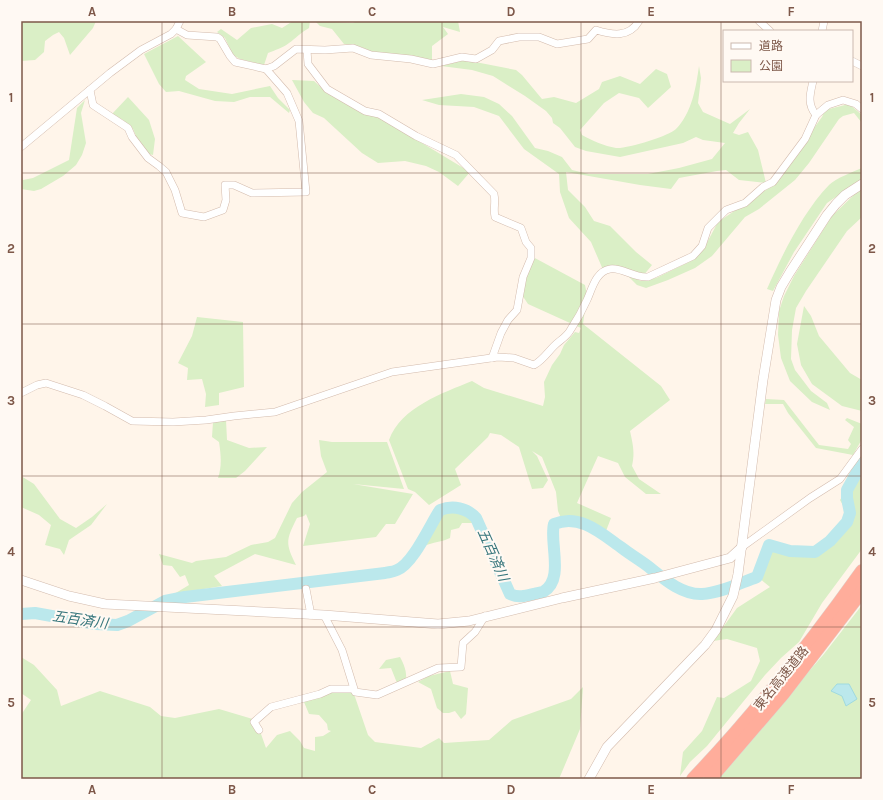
<svg xmlns="http://www.w3.org/2000/svg" width="883" height="800" font-family="Karla,'Noto Sans JP',sans-serif">
  <style>
    .green { fill: #daefc6 }
    .water { fill: #bbe8ec; stroke: #a0dadf }
    .lines { fill: none; stroke-linecap: round; stroke-linejoin: round }
    .river { stroke: #bbe8ec; stroke-width: 12 }
    .minor-casing { stroke: #d3bbad; stroke-width: 8 }
    .tertiary-casing { stroke: #d3bbad; stroke-width: 10 }
    .motorway-casing { stroke: #ddd4d0; stroke-width: 14 }
    .minor { stroke: #fff; stroke-width: 7 }
    .tertiary { stroke: #fff; stroke-width: 9 }
    .motorway { stroke: #ffad9b; stroke-width: 13 }
    .grid { fill: none; stroke: #7e5849; stroke-width: 1; stroke-opacity: 0.55 }
    .labels { text-anchor: middle; dominant-baseline: central; stroke-width: 4; stroke-linejoin: round; paint-order: stroke }
    .street-label { font-size: 13px; fill: #7e5849; stroke: #fff9f3 }
    .water-label { font-size: 14px; font-style: italic; fill: #37767c; stroke: #fff9f3 }
    .neatline { fill: none; stroke: #7e5849; stroke-width: 1.5 }
    .grid-label { font-size: 13px; text-anchor: middle; font-weight: bold; fill: #7e5849 }
  </style>
  <rect width="100%" height="100%" fill="#fff5ea"/>
  <g class="green">
    <polygon points="21,21 96,21 93,28 70,55 64,38 59,32 53,35 45,41 44,52 35,60 21,61"/>
    <path d="M293,21H310L309,28C300,33 296,38 289,43C283,48 275,50 268,53L264,65L240,59L233,55L225,38L217,32L221,29L237,40L251,28L272,24L282,28Z"/>
    <polygon points="315,21 353,23 357,21 458,21 460,32 443,27 448,34 432,46 432,62 375,53 361,47 344,44 332,29 320,26"/>
    <polygon points="178,36 206,62 186,76 185,80 199,89 232,94 270,86 278,98 290,110 289,113 270,97 250,97 234,102 215,101 179,91 166,92 159,84 144,54"/>
    <path d="M465,60L516,70L522,75L542,99L554,97L576,103L599,89L602,82L620,76L640,84L656,69L667,74L671,87L648,108L639,98L619,93L604,103L580,130L582,135C593,141 604,146 616,148C627,149 669,136 676,129C692,113 696,87 699,66L701,78L698,103L703,112L730,124L750,109L739,123L733,133L739,135L748,132L758,150L766,183L739,180L726,170L717,171L679,178L671,189L640,185L566,172L568,190L585,207L594,221L610,226L636,252L652,265L643,276L618,267L604,272L591,242L569,218L560,192L559,174L524,149L499,116L474,107L439,105L422,100L461,94L484,97L499,104L512,116L535,148L548,151L562,157L572,170L589,174H648L679,168L712,159L725,143L703,140L696,137L683,143L620,157L586,151L575,147L560,128L553,123L552,118L546,111L525,96L493,76L472,70L441,66Z"/>
    <polygon points="292,80 314,81 327,93 379,117 470,172 458,186 439,172 426,166 405,161 378,163 362,153 324,118 313,113 304,102"/>
    <polygon points="128,97 149,120 155,139 153,155 149,154 139,143 133,129 123,120 112,114"/>
    <polygon points="85,100 81,113 86,143 82,155 76,165 63,176 41,189 34,191 21,189 21,171 23,180 33,178 69,160 77,108"/>
    <polygon points="849,104 862,115 862,123 854,113 843,116 839,119 809,163 795,180 759,209 745,217 712,256 695,268 668,280 646,288 637,285 626,274 641,281 656,278 693,260 703,250 718,222 776,183 805,144 814,128 822,117 825,110"/>
    <path d="M862,168V179L827,203L794,252L773,291L767,289C782,255 803,212 829,185C836,178 853,172 862,168Z"/>
    <polygon points="862,189 862,217 847,231 806,291 796,308 792,330 791,359 795,370 811,391 827,403 830,410 812,402 790,381 781,358 778,335 779,311 784,296 794,276 832,216 858,191"/>
    <path d="M533,257L585,285L587,295L583,324L661,386L670,400L630,431C633,445 635,452 632,466L639,479L661,494H646L625,477L618,463L598,456L577,503L611,518L606,531L582,519L561,518L558,511L556,492L542,457L532,451L537,456L548,480L543,488L532,489L519,447L501,435L490,433L488,437L455,469L461,485L429,505L415,492L408,489L389,440C401,407 443,393 472,381L484,388L543,406L545,397L544,382L552,365L560,354L564,345L575,332L579,333L581,328L528,304L522,295L524,281Z"/>
    <polygon points="804,306 811,316 819,336 850,373 862,380 862,411 842,406 812,384 801,365 797,344"/>
    <polygon points="197,317 243,322 244,387 219,393 219,405 205,407 206,394 202,379 187,380 188,368 178,363 192,336"/>
    <polygon points="766,399 784,400 819,445 848,449 851,444 848,440 854,427 845,420 847,418 862,424 862,439 853,455 816,448 788,413 783,404 765,404"/>
    <path d="M226,420L227,440L249,448L267,447L245,471L236,478H218C222,466 221,455 219,442L212,437L213,422Z"/>
    <path d="M319,440L332,442H387L404,489L353,484L413,494L395,524H386L376,537L303,546L310,524L306,514L304,516L297,518C286,540 285,543 296,565L255,554L214,576L222,586L174,594L189,585L185,575L180,577L172,566L163,565L159,554L192,563L196,561L226,557L251,545L268,542L275,538L292,503L302,492L327,472L321,456Z"/>
    <path d="M862,456V549L822,603L799,642L781,658L765,675L707,746L690,762L680,776L683,752L702,731L717,697L724,698L751,681L760,661L757,648L727,639L713,641L737,608L770,587L759,578L770,547L810,552C831,547 838,528 846,511L840,500L857,475L858,462Z"/>
    <polygon points="21,476 34,484 60,519 76,528 92,517 107,504 91,525 69,540 64,555 60,549 45,545 51,525 39,515 21,507"/>
    <path d="M446,511L465,514L472,517V523H462L459,528L451,530L450,538C442,542 433,542 424,546C423,536 437,515 446,511Z"/>
    <polygon points="862,605 862,774 859,777 862,775 862,779 715,779 824,654"/>
    <polygon points="26,610 113,623 141,612 151,611 125,625 101,629 32,617 21,618 21,611"/>
    <polygon points="21,657 34,665 57,690 61,706 100,691 150,707 161,716 175,718 219,709 256,720 266,748 277,735 290,731 300,741 304,748 315,751 315,737 323,736 331,731 328,730 327,724 319,715 309,714 304,702 315,695 331,689 351,691 354,694 368,735 375,742 421,748 439,738 444,743 489,740 512,720 571,699 583,687 580,729 559,779 21,779 21,715 31,700 21,693"/>
    <path d="M400,657C404,664 407,672 406,680L397,683L391,668L379,669L386,660Z"/>
    <polygon points="450,671 453,684 468,688 466,714 461,719 455,711 449,713 443,713 437,708 431,689 418,682 429,676"/>
  </g>
  <polygon class="water" points="837,684 849,684 857,699 846,706 842,696 831,691"/>
  <g class="lines">
    <path class="river" d="M21,614L35,613L96,624L117,625L128,621L165,601L185,597L385,573C389,572 393,572 397,570C413,564 430,525 440,510C453,505 467,508 476,518L510,594C520,598 523,596 534,594C536,593 540,593 543,592C565,580 549,542 554,524C580,513 602,534 622,548C631,555 640,560 649,567C664,579 682,595 702,594C721,593 740,583 757,577L769,545L790,551L815,552L830,541L847,522L850,513L847,498V490L862,463"/>
    <defs>
      <g id="minor">
        <polyline points="759,21 770,31"/>
        <path d="M176,29L187,35L217,37L220,39L230,56L235,62L266,69L274,66L296,49L325,50L353,48L371,55L411,59L433,64L462,57L476,59L492,50L499,41L519,37H539L557,44L588,39L596,30C612,35 629,38 639,21"/>
        <polyline points="822,31 824,21"/>
        <path d="M307,50L308,64L327,89L365,111L379,114L416,136L456,155L494,194C496,203 493,208 495,217L521,228L526,242L531,248V258L523,277L517,310L508,320L501,333L492,358"/>
        <polyline points="852,61 862,66"/>
        <path d="M813,81C810,94 807,104 816,115"/>
        <polyline points="90,90 93,105 128,128 132,137 148,158 159,166 166,172 175,190 182,213 204,217 223,210 226,200 225,185 234,185 252,193 306,192 299,121 287,93 266,69"/>
        <polyline points="21,147 110,73 141,50 171,34 176,29 180,21"/>
        <path d="M21,393L37,385L46,383L83,395L105,406L132,421L173,422L206,420L234,416L275,412L392,372L498,357L514,358L534,365C543,360 547,353 554,346C560,340 567,337 571,329C577,320 583,309 587,300C592,289 596,271 610,269C622,267 633,278 648,277L693,256L702,246L708,228L726,210L745,203L763,187L773,182L805,139L816,115L828,105L843,100L856,104L862,109"/>
        <polyline points="742,547 810,498 840,479 862,449"/>
        <polyline points="306,589 311,615"/>
        <polyline points="324,615 342,650 355,692 377,695 438,668 461,667 463,643 475,632 485,616"/>
        <polyline points="259,730 254,722 271,707 320,694 331,689 353,689"/>
      </g>
      <g id="tertiary">
        <polyline points="21,580 69,596 105,604 324,615 438,624 469,621 562,598 655,578 730,558 742,547"/>
        <polyline points="589,779 607,747 705,645 716,630 733,596 738,574 763,380 776,300 781,287 790,272 827,215 836,204 845,195 862,184"/>
      </g>
      <g id="motorway">
        <path d="M693,779C755,714 810,644 862,571"/>
        <polyline points="710,779 783,694 862,591"/>
      </g>
    </defs>
    <use href="#minor" class="minor-casing"/>
    <use href="#tertiary" class="tertiary-casing"/>
    <use href="#motorway" class="motorway-casing"/>
    <use href="#minor" class="minor"/>
    <use href="#tertiary" class="tertiary"/>
    <use href="#motorway" class="motorway"/>
  </g>
  <path class="grid" d="M162,21V779M302,21V779M442,21V779M581,21V779M721,21V779M21,173H862M21,324H862M21,476H862M21,627H862"/>
  <g class="labels">
    <g class="street-label">
      <text transform="translate(781 678) rotate(-51)">東名高速道路</text>
    </g>
    <g class="water-label">
      <text transform="translate(493 555) rotate(66)">五百済川</text>
      <text transform="translate(80 620) rotate(8)">五百済川</text>
    </g>
  </g>
  <rect width="883" height="800" fill="none" stroke="#fff9f3" stroke-width="44"/>
  <rect x="723" y="30" width="130" height="52" fill="#fff9f3" stroke="#cbb9af"/>
  <rect x="731" y="43" width="20" height="6" fill="#ffffff" stroke="#cbb9af"/>
  <text x="759" y="50" font-size="12" fill="#7e5849">道路</text>
  <rect x="731" y="60" width="20" height="12" fill="#daefc6" stroke="#cbb9af"/>
  <text x="759" y="70" font-size="12" fill="#7e5849">公園</text>
  <rect x="22" y="22" width="839" height="756" class="neatline"/>
  <g class="grid-label">
    <text x="92" y="16">A</text>
    <text x="232" y="16">B</text>
    <text x="372" y="16">C</text>
    <text x="511" y="16">D</text>
    <text x="651" y="16">E</text>
    <text x="791" y="16">F</text>
    <text x="11" y="102">1</text>
    <text x="872" y="102">1</text>
    <text x="11" y="253">2</text>
    <text x="872" y="253">2</text>
    <text x="11" y="405">3</text>
    <text x="872" y="405">3</text>
    <text x="11" y="556">4</text>
    <text x="872" y="556">4</text>
    <text x="11" y="707">5</text>
    <text x="872" y="707">5</text>
    <text x="92" y="794">A</text>
    <text x="232" y="794">B</text>
    <text x="372" y="794">C</text>
    <text x="511" y="794">D</text>
    <text x="651" y="794">E</text>
    <text x="791" y="794">F</text>
  </g>
</svg>
